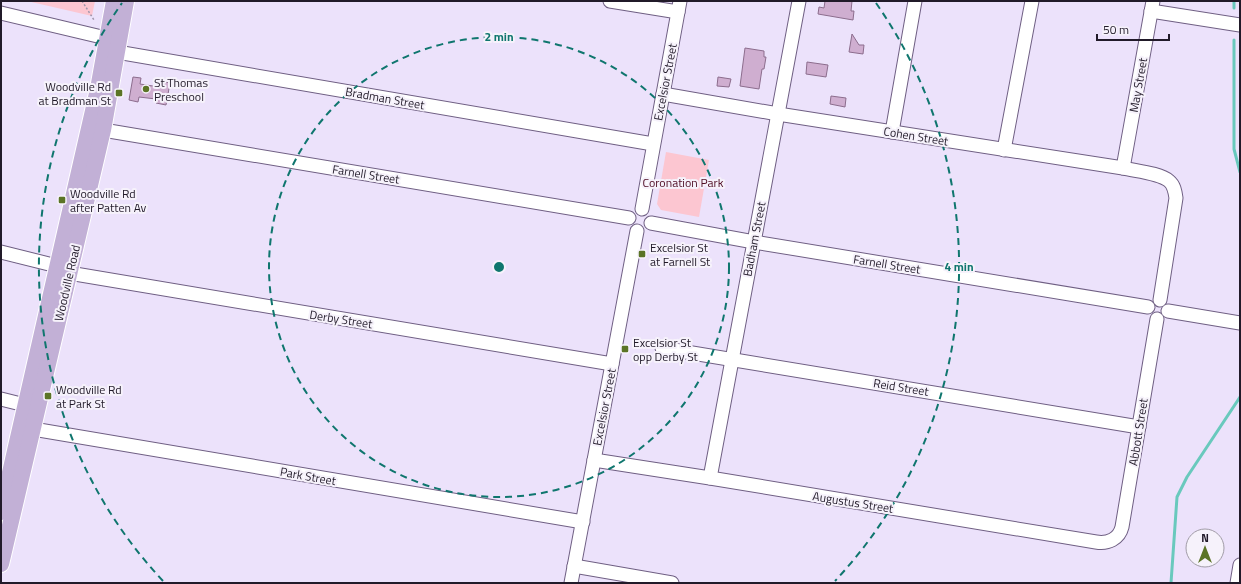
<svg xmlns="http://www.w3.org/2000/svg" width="1241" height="584" font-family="'Titillium Web',sans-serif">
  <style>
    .green { fill: #fcc6d1 }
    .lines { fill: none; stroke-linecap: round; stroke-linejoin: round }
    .stream { stroke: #69c9bd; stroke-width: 3 }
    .building { fill: #cfaed0; stroke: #8c6d8d }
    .minor-casing { stroke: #6f5f83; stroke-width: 15 }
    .major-casing { stroke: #fff; stroke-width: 18 }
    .path { stroke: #9e95aa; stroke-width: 1.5; stroke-dasharray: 2 2; stroke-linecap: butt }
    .minor { stroke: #fff; stroke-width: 13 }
    .major { stroke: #c2b0d6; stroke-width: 16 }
    .ring { fill: none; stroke: #0f766e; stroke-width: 2; stroke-dasharray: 7 5 }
    .poi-dot { fill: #5b7426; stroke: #f6f2fb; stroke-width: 1.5 }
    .labels { text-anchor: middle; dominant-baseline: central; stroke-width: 4; stroke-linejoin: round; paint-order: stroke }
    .poi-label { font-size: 12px; fill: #211a29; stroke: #f6f2fb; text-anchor: start }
    .street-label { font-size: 12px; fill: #211a29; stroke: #f6f2fb }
    .park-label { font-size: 12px; fill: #4f0d24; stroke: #f6f2fb }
    .centre { fill: #0f766e; stroke: #f6f2fb; stroke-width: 2 }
    .ring-label { font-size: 12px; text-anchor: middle; font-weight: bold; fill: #0f766e; stroke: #f6f2fb; stroke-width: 4; stroke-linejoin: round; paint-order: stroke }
  </style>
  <rect width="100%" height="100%" fill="#ece2fb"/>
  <g class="green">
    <polygon points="27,1 95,1 92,16"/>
    <polygon points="666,152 709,160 699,217 661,210 657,204"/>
  </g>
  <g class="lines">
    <g class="stream">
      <polyline points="1234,8 1234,1"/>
      <polyline points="1234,40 1234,149 1240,172"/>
      <polyline points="1171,583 1177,497 1187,477 1240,397"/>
    </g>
  </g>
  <g class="building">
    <polygon points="825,1 852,1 851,11 854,11 853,20 818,14 819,7 824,8"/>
    <polygon points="852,34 859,45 864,45 863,54 849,52"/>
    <polygon points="745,48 764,51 764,57 766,57 764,69 762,69 759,89 740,86"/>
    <polygon points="807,62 828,65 826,77 806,74"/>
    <polygon points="133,77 141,78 140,84 159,87 160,81 170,83 166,105 156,103 156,99 139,97 138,102 129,100"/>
    <polygon points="718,77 731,79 729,87 717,86"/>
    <polygon points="831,96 846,98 845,107 830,104"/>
  </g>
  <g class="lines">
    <defs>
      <g id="minor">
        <polyline points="610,1 678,12"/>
        <polyline points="1151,11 1240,25"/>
        <polyline points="1,13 106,38"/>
        <polyline points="117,52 653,144"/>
        <path d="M663,94L778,114L1123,168C1135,171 1160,173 1169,181C1174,185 1175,191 1176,198L1160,300"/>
        <polyline points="103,130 629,218"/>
        <polyline points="892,132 915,1"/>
        <polyline points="1004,150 1032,1"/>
        <polyline points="1123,168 1153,1"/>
        <polyline points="642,209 680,1"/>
        <polyline points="651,223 754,242 1148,307"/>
        <polyline points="1,252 57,266"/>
        <polyline points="69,273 612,364"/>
        <polyline points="1168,311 1240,323"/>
        <polyline points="662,348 1139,427"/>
        <polyline points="1,399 25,405"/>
        <polyline points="33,429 583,522"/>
        <path d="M594,460L710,478L1096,542C1108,544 1119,539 1122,527L1157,319"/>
        <polyline points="710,478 799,1"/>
        <polyline points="574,566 672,583"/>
        <polyline points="571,583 637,231"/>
        <polyline points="1237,583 1240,565"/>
      </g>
      <g id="major">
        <polyline points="1,512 98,89 114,1"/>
        <polyline points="1,564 103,130 126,1"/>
      </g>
    </defs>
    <use href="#minor" class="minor-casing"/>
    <use href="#major" class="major-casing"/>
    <polyline class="path" points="82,1 94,20"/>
    <use href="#minor" class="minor"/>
    <use href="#major" class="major"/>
  </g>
  <g class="ring">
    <circle cx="499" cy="267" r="230"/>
    <path d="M163 581A460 460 0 0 1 122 3M876 3A460 460 0 0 1 835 581"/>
  </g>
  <g class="poi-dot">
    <circle cx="146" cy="89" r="4"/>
    <rect x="115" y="89" width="8" height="8" rx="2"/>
    <rect x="58" y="196" width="8" height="8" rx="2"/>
    <rect x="638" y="250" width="8" height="8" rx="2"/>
    <rect x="621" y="345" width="8" height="8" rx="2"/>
    <rect x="44" y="392" width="8" height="8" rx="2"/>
  </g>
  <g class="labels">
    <g class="poi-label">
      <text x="154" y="82">St Thomas<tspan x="154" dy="14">Preschool</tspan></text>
      <text x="111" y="86" text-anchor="end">Woodville Rd<tspan x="111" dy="14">at Bradman St</tspan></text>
      <text x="70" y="193">Woodville Rd<tspan x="70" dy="14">after Patten Av</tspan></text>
      <text x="650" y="247">Excelsior St<tspan x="650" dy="14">at Farnell St</tspan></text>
      <text x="633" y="342">Excelsior St<tspan x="633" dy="14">opp Derby St</tspan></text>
      <text x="56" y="389">Woodville Rd<tspan x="56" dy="14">at Park St</tspan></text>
    </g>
    <g class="street-label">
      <text transform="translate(665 82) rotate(-79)">Excelsior Street</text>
      <text transform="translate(1138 85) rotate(-80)">May Street</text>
      <text transform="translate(385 98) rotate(10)">Bradman Street</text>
      <text transform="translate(916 136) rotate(9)">Cohen Street</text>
      <text transform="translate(366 174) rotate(9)">Farnell Street</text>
      <text transform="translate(754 239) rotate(-79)">Badham Street</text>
      <text transform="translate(887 264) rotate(9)">Farnell Street</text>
      <text transform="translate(67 283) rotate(-77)">Woodville Road</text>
      <text transform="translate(341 319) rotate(9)">Derby Street</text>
      <text transform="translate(901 387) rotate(9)">Reid Street</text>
      <text transform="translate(604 407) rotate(-79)">Excelsior Street</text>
      <text transform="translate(1138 432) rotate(-81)">Abbott Street</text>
      <text transform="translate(308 476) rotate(10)">Park Street</text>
      <text transform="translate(853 502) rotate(9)">Augustus Street</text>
    </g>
    <g class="park-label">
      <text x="683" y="182">Coronation Park</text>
    </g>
  </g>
  <circle cx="499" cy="267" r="6" class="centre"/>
  <g class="ring-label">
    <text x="499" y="41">2 min</text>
    <text x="959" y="271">4 min</text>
  </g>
  <rect width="1241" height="584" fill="none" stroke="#211a29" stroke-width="4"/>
  <g transform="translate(1205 548)"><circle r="19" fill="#f6f2fb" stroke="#a19ca7"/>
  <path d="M0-3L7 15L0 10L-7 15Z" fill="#5b7426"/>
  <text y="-6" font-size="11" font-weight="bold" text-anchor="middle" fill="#211a29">N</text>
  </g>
  <path d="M1097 34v6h72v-6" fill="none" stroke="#211a29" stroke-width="2"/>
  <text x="1103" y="34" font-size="12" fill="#211a29" stroke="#f6f2fb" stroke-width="3" paint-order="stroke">50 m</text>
</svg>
